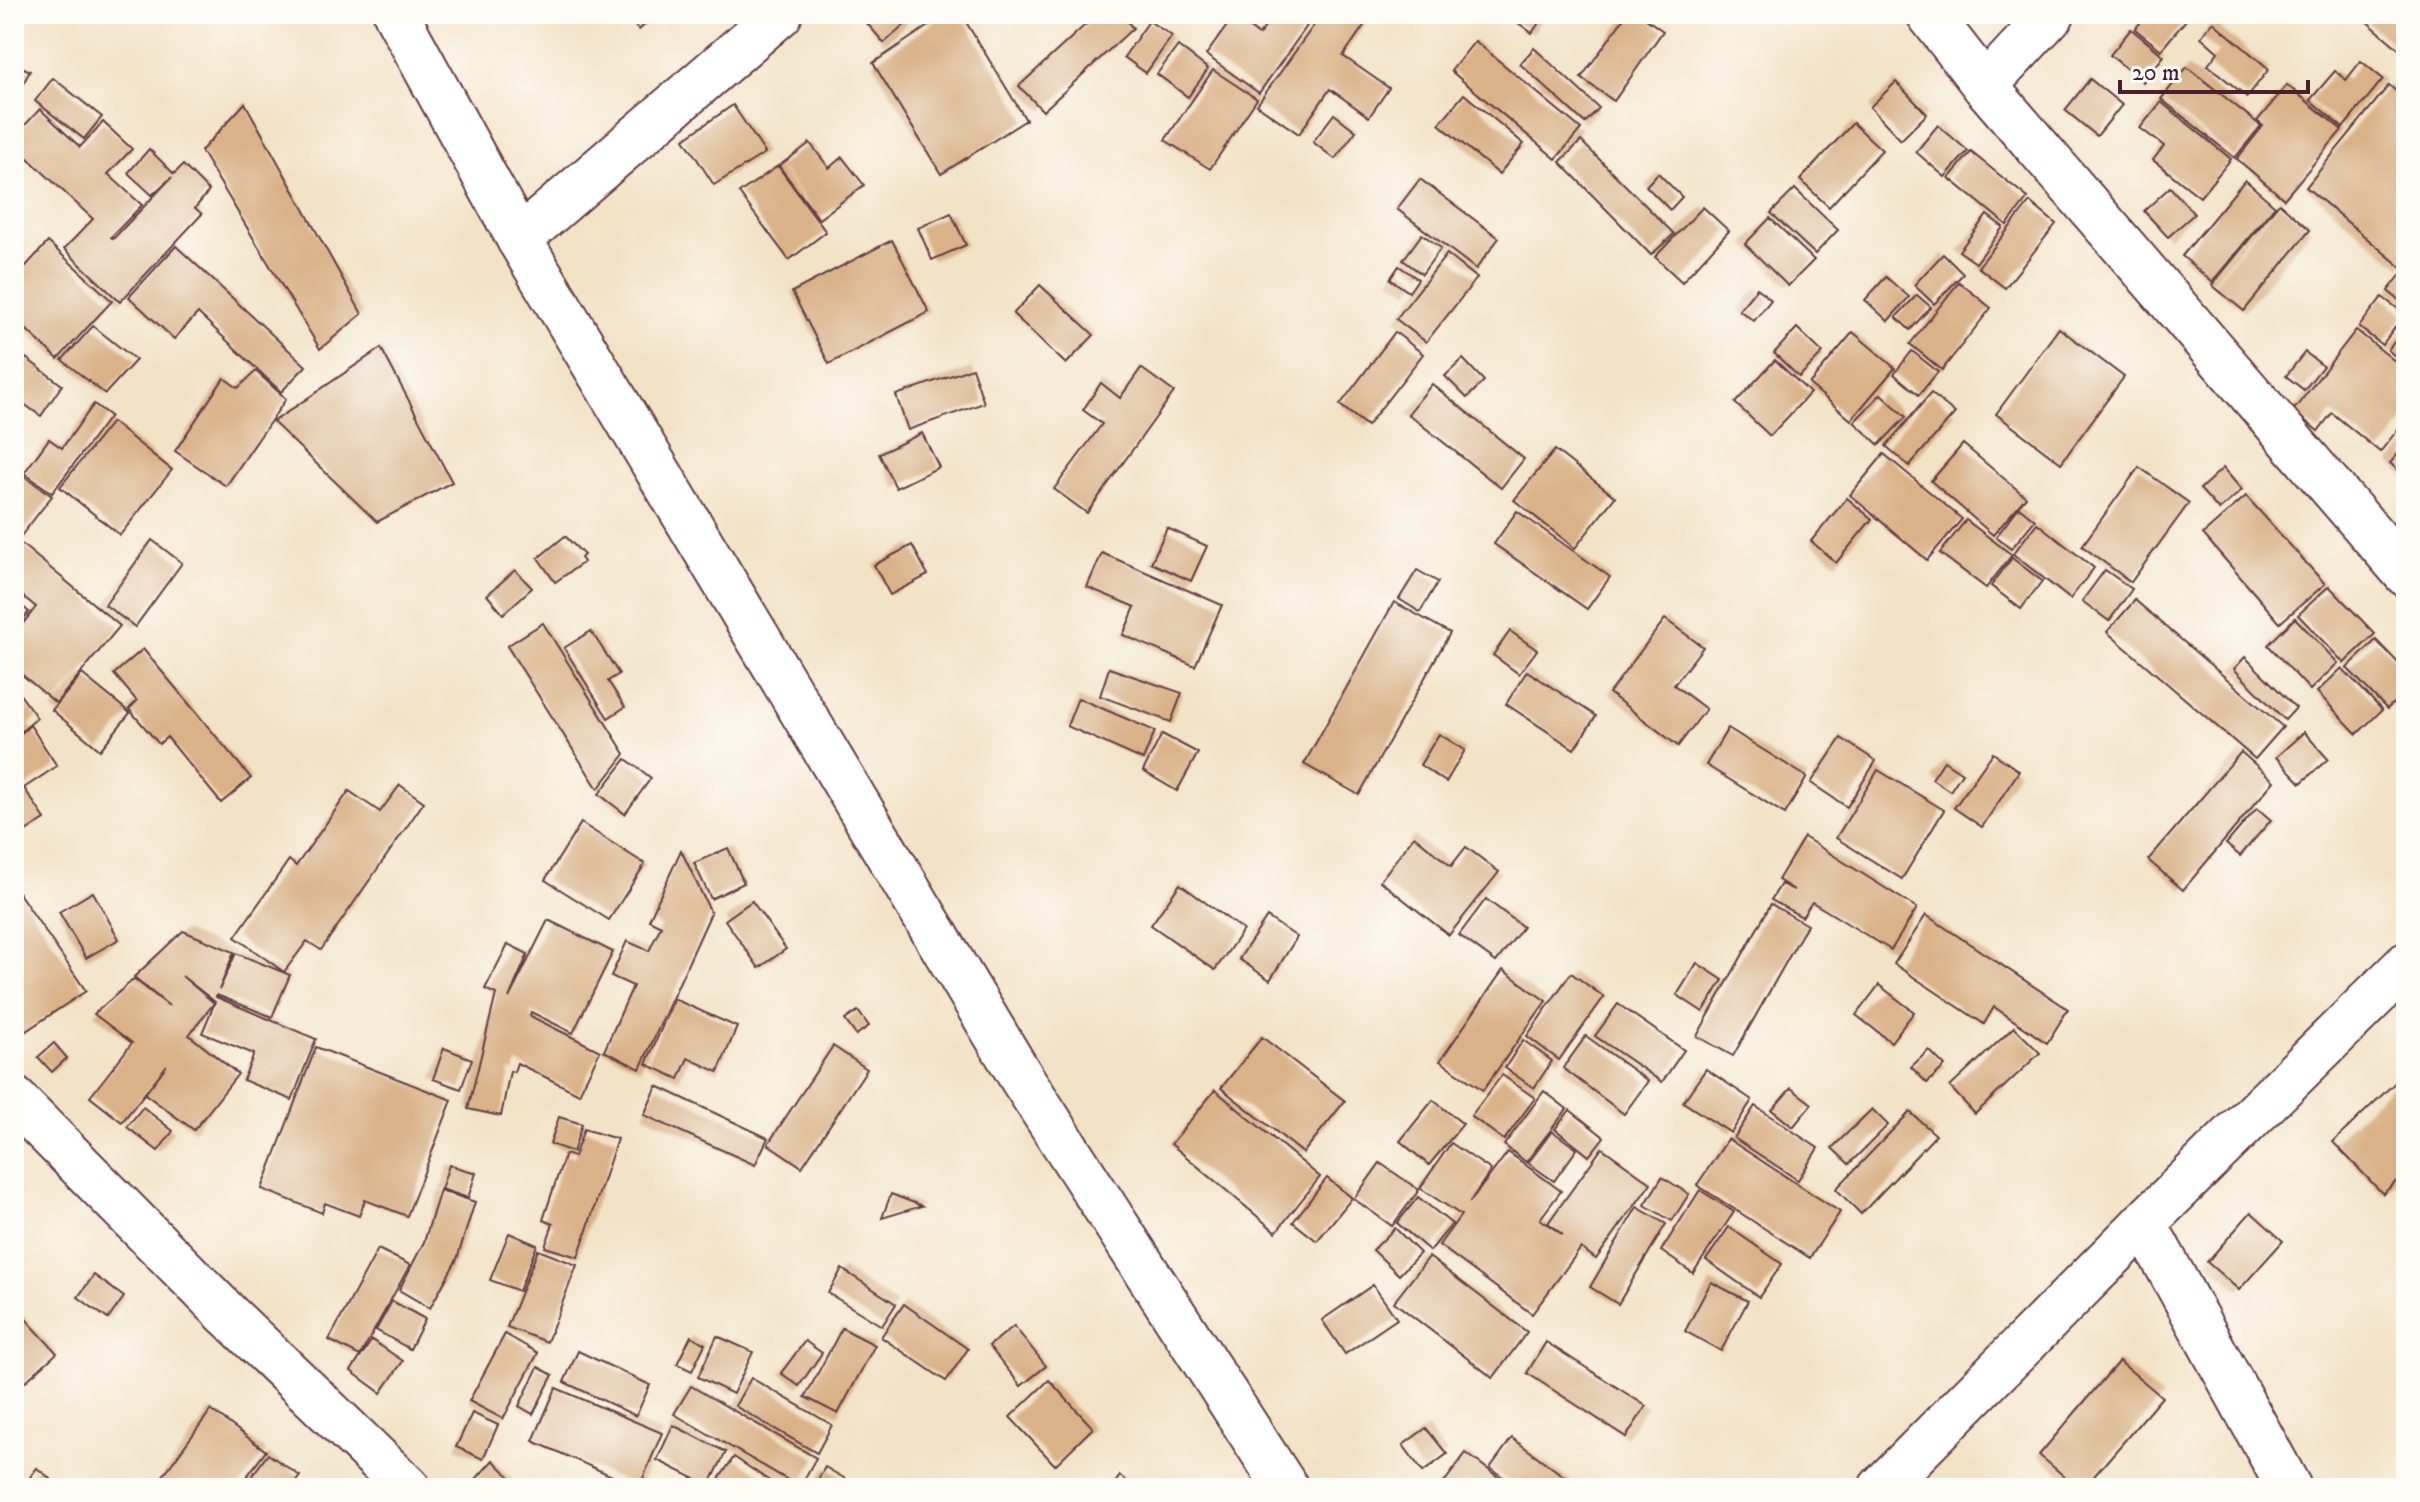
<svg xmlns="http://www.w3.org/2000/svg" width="2420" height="1502" font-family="'IM FELL DW Pica',serif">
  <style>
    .building { fill: #d9b289 }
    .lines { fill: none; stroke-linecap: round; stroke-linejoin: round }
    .minor-casing { stroke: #633c42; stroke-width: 48 }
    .minor { stroke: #fff; stroke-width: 44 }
  </style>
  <rect width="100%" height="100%" fill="#fdfcf7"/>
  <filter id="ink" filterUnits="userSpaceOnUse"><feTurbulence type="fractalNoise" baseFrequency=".0125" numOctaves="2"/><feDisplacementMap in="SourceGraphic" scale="16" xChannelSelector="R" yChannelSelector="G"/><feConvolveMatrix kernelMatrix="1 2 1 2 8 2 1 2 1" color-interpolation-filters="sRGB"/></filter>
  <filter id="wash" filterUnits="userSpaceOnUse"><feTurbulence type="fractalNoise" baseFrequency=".006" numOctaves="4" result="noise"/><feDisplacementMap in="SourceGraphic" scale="32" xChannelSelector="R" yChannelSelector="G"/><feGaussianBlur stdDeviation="1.8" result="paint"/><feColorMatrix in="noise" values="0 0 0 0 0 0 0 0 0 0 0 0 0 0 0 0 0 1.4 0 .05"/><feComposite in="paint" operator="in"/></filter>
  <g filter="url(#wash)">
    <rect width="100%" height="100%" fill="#f2e3c7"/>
    <g id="blocks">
      <g class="building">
        <polygon points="623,14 656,14 639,30"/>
        <polygon points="859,14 917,14 884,43"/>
        <polygon points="946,14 961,14 1026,120 941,174 873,63"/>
        <polygon points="1097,14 1121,14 1133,28 1043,111 1019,86"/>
        <polygon points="1275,14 1292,14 1307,26 1259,93 1206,55 1234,16 1259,35"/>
        <polygon points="1322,14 1372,14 1343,56 1389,88 1369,117 1330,89 1299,134 1257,105"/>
        <polygon points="1506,14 1545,14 1532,33"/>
        <polygon points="1627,14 1639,14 1663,31 1614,101 1581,78"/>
        <polygon points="2147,14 2191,14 2161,50 2135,29"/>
        <polygon points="2358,14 2406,14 2406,55"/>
        <polygon points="1149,21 1172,36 1146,73 1124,57"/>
        <polygon points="2213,22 2269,69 2247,97 2208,65 2218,52 2201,37"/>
        <polygon points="2131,29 2164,56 2143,82 2110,55"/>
        <polygon points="1475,41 1581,129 1556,159 1451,71"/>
        <polygon points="1178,46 1208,69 1188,97 1157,74"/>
        <polygon points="1534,48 1599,108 1585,123 1520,64"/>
        <polygon points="2361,61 2383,79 2343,128 2310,100 2335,71 2346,80"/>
        <polygon points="14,63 30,71 14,100"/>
        <polygon points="2187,67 2261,126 2235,158 2161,99"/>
        <polygon points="1213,70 1257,99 1210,169 1165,140"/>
        <polygon points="53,78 102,117 84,139 35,101"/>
        <polygon points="2090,79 2122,105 2097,136 2065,110"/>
        <polygon points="1896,82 1927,114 1901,140 1870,107"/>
        <polygon points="2287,85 2342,130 2284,199 2237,159 2263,126 2257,121"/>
        <polygon points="2389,85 2406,100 2406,261 2401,267 2306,187"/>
        <polygon points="1464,94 1524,144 1499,174 1439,124"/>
        <polygon points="2161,102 2231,159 2200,197 2153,160 2164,146 2140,128"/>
        <polygon points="245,103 362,314 320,349 201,151"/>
        <polygon points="733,105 765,153 714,185 684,139"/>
        <polygon points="40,109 80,147 103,122 132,149 108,174 142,205 111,237 113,239 172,177 152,195 128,173 149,149 174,174 183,165 209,191 195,208 202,214 120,302 64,249 93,219 14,145 14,137"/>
        <polygon points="1334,114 1356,131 1335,159 1313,142"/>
        <polygon points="1853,123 1882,150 1829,207 1800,180"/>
        <polygon points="1938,125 1968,151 1945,177 1916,152"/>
        <polygon points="1581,141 1674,234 1651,255 1560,162"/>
        <polygon points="810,143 829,168 842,157 864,185 819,219 779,166"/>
        <polygon points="1971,152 2028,198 2007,225 1949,178"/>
        <polygon points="778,166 826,232 789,260 739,193"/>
        <polygon points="1658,173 1682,197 1670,210 1646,186"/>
        <polygon points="1420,179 1499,238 1476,269 1397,209"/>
        <polygon points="2245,180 2275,206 2212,282 2182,256"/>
        <polygon points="2170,187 2194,214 2168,237 2144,211"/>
        <polygon points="1795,189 1838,230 1815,254 1771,213"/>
        <polygon points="2030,202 2056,224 2005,288 1978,267"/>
        <polygon points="2279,203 2310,230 2244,311 2212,285"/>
        <polygon points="1703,207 1729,231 1682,282 1655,257"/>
        <polygon points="951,213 966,245 932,260 918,228"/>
        <polygon points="1987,215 2003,227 1976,263 1959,251"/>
        <polygon points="1770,218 1814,260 1788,286 1745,244"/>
        <polygon points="1422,234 1441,248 1422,274 1403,260"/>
        <polygon points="892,240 929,312 829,364 792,292"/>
        <polygon points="48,242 112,301 58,359 14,318 14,279"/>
        <polygon points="176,246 306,366 281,392 198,313 174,339 129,297"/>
        <polygon points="1447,254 1477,278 1426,342 1396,319"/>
        <polygon points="1943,254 1963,274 1934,304 1914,285"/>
        <polygon points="1399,266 1418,279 1409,292 1390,279"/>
        <polygon points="2406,268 2406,306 2388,291"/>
        <polygon points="1886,277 1909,297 1888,321 1865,300"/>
        <polygon points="1959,282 1991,308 1942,370 1910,344"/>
        <polygon points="1040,285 1094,335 1066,364 1013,314"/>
        <polygon points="1757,288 1771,300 1754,321 1739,310"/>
        <polygon points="1917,295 1931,307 1910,330 1896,317"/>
        <polygon points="2382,297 2405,314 2382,345 2359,327"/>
        <polygon points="93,326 136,360 105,394 62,360"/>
        <polygon points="2406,327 2406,365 2388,350"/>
        <polygon points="1797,328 1823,353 1799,377 1774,353"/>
        <polygon points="2059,328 2124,377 2061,463 1996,414"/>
        <polygon points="2356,330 2406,370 2406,419 2380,452 2332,413 2318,431 2293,411"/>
        <polygon points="1395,332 1423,354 1367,426 1340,405"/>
        <polygon points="1853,332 1895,368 1851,420 1809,384"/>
        <polygon points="381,348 452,482 377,522 273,422"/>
        <polygon points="1912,351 1938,372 1919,395 1894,374"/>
        <polygon points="2305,352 2323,366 2304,390 2286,376"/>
        <polygon points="26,358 62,385 41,416 14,397 14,375"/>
        <polygon points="1463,359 1484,381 1467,398 1445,376"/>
        <polygon points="1775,360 1810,393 1770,436 1735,403"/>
        <polygon points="972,368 984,403 908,430 896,395"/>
        <polygon points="1141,368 1174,392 1087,513 1054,489 1102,424 1083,410 1101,383 1120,398"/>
        <polygon points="256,371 286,399 226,486 175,451 224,378 238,388"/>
        <polygon points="1432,384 1524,459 1501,488 1408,414"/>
        <polygon points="1931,393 1955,413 1909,466 1886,446"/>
        <polygon points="1881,394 1906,417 1879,445 1854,422"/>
        <polygon points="94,404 110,416 52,493 24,473 49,439 62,448"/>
        <polygon points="112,422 172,470 120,535 60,487"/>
        <polygon points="922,433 939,467 896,488 879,454"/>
        <polygon points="1963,444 2026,497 1993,535 1931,481"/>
        <polygon points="2406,445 2406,478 2390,463"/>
        <polygon points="1555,450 1615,497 1575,548 1514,500"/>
        <polygon points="1884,454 1962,519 1927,560 1850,495"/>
        <polygon points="2139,467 2189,503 2131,582 2082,546"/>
        <polygon points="2223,468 2242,490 2219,510 2200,489"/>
        <polygon points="24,476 52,496 21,536 14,531 14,490"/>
        <polygon points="2246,496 2325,584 2280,623 2203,534"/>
        <polygon points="1847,498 1872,519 1836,563 1811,541"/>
        <polygon points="2019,507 2035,520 2011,549 1996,537"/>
        <polygon points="1517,511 1610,577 1587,609 1494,544"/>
        <polygon points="1966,520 2012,555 1986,588 1940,553"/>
        <polygon points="2037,523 2094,568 2070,599 2013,554"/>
        <polygon points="1167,528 1207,546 1191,581 1151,563"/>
        <polygon points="565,536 584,555 581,558 584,562 555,582 538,558"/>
        <polygon points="152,540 182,563 135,627 105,605"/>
        <polygon points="19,542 120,626 56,703 14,668 14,635 36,607 14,589 14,548"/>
        <polygon points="912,545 928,575 890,595 874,565"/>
        <polygon points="1102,553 1222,605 1195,666 1123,635 1135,607 1087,587"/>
        <polygon points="2012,558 2042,581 2021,609 1991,586"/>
        <polygon points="515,570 532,588 503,614 487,595"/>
        <polygon points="1417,570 1438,582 1420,612 1399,599"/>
        <polygon points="2105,570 2132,589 2109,621 2082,601"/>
        <polygon points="2329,586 2375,634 2344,663 2298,615"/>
        <polygon points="14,599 29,612 14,630"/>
        <polygon points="2135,600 2283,727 2255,759 2107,632"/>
        <polygon points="1394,602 1450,633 1359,795 1304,764"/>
        <polygon points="2295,618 2338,663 2310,690 2268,645"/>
        <polygon points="1665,619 1703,647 1674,685 1706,709 1678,746 1609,693"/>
        <polygon points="543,623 625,754 598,789 507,646"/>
        <polygon points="591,631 619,674 608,681 625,707 608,718 564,648"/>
        <polygon points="1510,631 1537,650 1519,674 1493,655"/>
        <polygon points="2376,640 2406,671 2406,691 2387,709 2347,668"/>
        <polygon points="143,649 251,778 221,803 167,737 159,744 129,709 137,701 114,674"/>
        <polygon points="2245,657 2296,708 2285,720 2234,669"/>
        <polygon points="1109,668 1182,693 1171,722 1100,696"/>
        <polygon points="2342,668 2382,710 2357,734 2317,692"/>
        <polygon points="1527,671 1596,716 1574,749 1506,704"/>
        <polygon points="82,674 130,713 100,750 52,710"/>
        <polygon points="14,686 37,718 14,738"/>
        <polygon points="1078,698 1155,731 1143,760 1067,726"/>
        <polygon points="30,725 57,766 24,788 45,819 16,837 14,834 14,740"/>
        <polygon points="1728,728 1807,777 1785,814 1706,765"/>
        <polygon points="2304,732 2328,759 2301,783 2276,757"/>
        <polygon points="1162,734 1198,753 1177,791 1143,771"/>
        <polygon points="1439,734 1465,750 1446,782 1420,765"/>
        <polygon points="1841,738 1876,761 1847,807 1811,783"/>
        <polygon points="2241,752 2274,781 2183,890 2148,860"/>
        <polygon points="1993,753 2019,771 1982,827 1954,808"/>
        <polygon points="626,759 651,778 625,814 599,794"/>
        <polygon points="1944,761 1962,773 1950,791 1932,779"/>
        <polygon points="1878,770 1944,810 1902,879 1836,838"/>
        <polygon points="400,785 424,802 321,950 307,941 284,972 235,937 289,860 296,866 349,791 380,812"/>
        <polygon points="2257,808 2271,820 2240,856 2226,844"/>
        <polygon points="581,823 645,864 609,920 545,880"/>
        <polygon points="1414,836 1451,866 1466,847 1499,872 1449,935 1380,881"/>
        <polygon points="1804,837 1917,908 1891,950 1812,902 1802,917 1771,900 1781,884 1794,890 1778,880"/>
        <polygon points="14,841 23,854 14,861"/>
        <polygon points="728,848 744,883 711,899 694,863"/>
        <polygon points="681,850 711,913 640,1069 604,1051 633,986 611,976 627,941 649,951 661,926 649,920"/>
        <polygon points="1180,884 1243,930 1215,970 1151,925"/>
        <polygon points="14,886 86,991 17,1037 14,1032"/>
        <polygon points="93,892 119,939 86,958 59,912"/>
        <polygon points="1486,899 1523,927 1496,962 1459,935"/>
        <polygon points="752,901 786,949 759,968 725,920"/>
        <polygon points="1771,904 1807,925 1733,1056 1697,1036"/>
        <polygon points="1926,915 2068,1009 2047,1043 1994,1007 1984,1024 1894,964"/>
        <polygon points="1267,917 1297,937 1270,980 1239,959"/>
        <polygon points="548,920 613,952 573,1033 531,1012 530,1016 600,1051 579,1094 517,1063 514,1072 510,1071 501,1116 468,1109 496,994 485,989 508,944 528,954 509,998"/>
        <polygon points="183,931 234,952 219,990 236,953 290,975 272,1017 217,995 216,997 316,1039 292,1100 243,1080 254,1054 202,1033 215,1002 182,976 214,1003 189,1035 238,1074 194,1130 145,1094 167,1065 122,1122 90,1097 132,1043 94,1014 134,979 169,1006 134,977"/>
        <polygon points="1697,963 1723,980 1703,1012 1677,995"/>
        <polygon points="1503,970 1546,1001 1483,1090 1440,1061"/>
        <polygon points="1571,973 1604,997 1559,1060 1527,1036"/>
        <polygon points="1879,985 1914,1012 1891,1042 1856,1015"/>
        <polygon points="674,999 737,1027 718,1072 688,1058 679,1079 646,1064"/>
        <polygon points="1618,1004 1684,1050 1662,1082 1595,1036"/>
        <polygon points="858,1011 869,1026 856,1035 845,1020"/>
        <polygon points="2014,1027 2040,1053 1975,1114 1950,1087"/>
        <polygon points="1586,1036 1648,1081 1624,1114 1563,1068"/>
        <polygon points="1262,1037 1345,1101 1303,1153 1221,1088"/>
        <polygon points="1523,1040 1552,1061 1534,1088 1505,1068"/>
        <polygon points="54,1043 67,1058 52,1072 38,1057"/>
        <polygon points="833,1046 867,1069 802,1167 768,1144"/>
        <polygon points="316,1047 452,1100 407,1216 365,1200 359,1216 325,1203 322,1213 262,1189"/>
        <polygon points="444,1048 472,1059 461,1089 433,1079"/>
        <polygon points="1929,1050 1945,1066 1927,1083 1911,1067"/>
        <polygon points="1706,1069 1752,1100 1731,1133 1683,1102"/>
        <polygon points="2406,1072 2406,1172 2383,1194 2333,1142"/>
        <polygon points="1502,1075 1535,1098 1504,1140 1471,1116"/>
        <polygon points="657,1086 768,1138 755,1165 644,1115"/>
        <polygon points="1791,1088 1812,1104 1793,1127 1772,1110"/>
        <polygon points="1215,1090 1320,1177 1276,1232 1171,1144"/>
        <polygon points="1544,1091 1567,1109 1526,1162 1504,1145"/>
        <polygon points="1433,1100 1463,1124 1429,1165 1400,1141"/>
        <polygon points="1755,1106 1818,1148 1798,1180 1734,1138"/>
        <polygon points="143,1107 173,1131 158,1151 127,1127"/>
        <polygon points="1872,1109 1888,1125 1849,1164 1832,1148"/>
        <polygon points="1570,1110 1604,1137 1589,1156 1555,1129"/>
        <polygon points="1910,1112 1936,1135 1861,1214 1836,1189"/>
        <polygon points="559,1117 582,1124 573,1152 550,1144"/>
        <polygon points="584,1129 617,1139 578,1257 545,1247 553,1224 543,1220 565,1154 574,1157"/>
        <polygon points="1552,1131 1577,1149 1554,1181 1528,1163"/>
        <polygon points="1728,1139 1840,1212 1810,1258 1697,1185"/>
        <polygon points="1451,1143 1491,1170 1469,1203 1508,1152 1561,1191 1540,1219 1563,1235 1548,1223 1602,1148 1651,1183 1596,1259 1581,1248 1532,1314 1439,1245 1461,1215 1420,1188"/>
        <polygon points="1380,1163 1419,1190 1392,1226 1354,1199"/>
        <polygon points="449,1165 476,1173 468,1198 441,1189"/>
        <polygon points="1662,1177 1689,1194 1672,1221 1645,1205"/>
        <polygon points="1327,1178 1352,1198 1317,1241 1293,1222"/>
        <polygon points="440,1190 475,1202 457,1259 430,1308 399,1290 424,1242"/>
        <polygon points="1700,1190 1734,1212 1693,1273 1661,1251"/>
        <polygon points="891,1194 922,1206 882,1218"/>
        <polygon points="1418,1197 1452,1224 1430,1251 1397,1223"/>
        <polygon points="1637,1207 1666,1224 1618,1304 1590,1287"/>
        <polygon points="2251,1212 2283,1241 2239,1290 2207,1262"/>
        <polygon points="1729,1227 1782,1264 1759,1297 1706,1260"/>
        <polygon points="1395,1228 1420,1253 1399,1275 1373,1250"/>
        <polygon points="509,1233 537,1245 519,1291 490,1280"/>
        <polygon points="378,1249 410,1265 360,1356 329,1340"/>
        <polygon points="538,1250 577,1265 547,1342 507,1327"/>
        <polygon points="1429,1257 1527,1332 1493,1378 1394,1302"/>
        <polygon points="842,1269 896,1304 882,1326 828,1293"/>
        <polygon points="94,1275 124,1297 108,1319 78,1297"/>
        <polygon points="1711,1282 1748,1301 1721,1351 1685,1331"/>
        <polygon points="1373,1285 1397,1319 1345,1354 1322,1320"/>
        <polygon points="392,1301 425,1319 410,1349 376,1330"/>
        <polygon points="904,1304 968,1349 946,1381 881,1337"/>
        <polygon points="14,1306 57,1353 14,1392"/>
        <polygon points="1014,1326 1046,1366 1021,1386 989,1346"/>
        <polygon points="842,1328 875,1345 838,1414 805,1397"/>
        <polygon points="505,1334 538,1353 503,1419 469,1401"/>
        <polygon points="691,1336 705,1344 692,1371 677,1364"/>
        <polygon points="717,1336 753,1352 733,1394 698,1377"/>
        <polygon points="372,1340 403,1361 381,1393 351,1371"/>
        <polygon points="805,1341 822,1353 799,1386 781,1373"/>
        <polygon points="1546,1342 1646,1406 1626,1437 1527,1373"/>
        <polygon points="578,1351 650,1385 636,1416 564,1382"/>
        <polygon points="2119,1361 2162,1397 2084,1488 2078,1488 2039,1455"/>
        <polygon points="538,1367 553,1375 533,1414 519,1406"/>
        <polygon points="751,1378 832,1425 817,1453 735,1406"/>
        <polygon points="1049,1380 1093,1428 1055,1465 1010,1417"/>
        <polygon points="691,1386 816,1458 800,1487 674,1414"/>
        <polygon points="556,1388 662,1433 639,1488 533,1441"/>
        <polygon points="211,1410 266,1451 238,1488 154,1488"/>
        <polygon points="472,1413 498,1425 483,1459 456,1447"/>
        <polygon points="673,1425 726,1452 709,1486 657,1460"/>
        <polygon points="1426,1428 1447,1454 1423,1472 1403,1445"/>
        <polygon points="1512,1438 1580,1488 1518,1488 1490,1468"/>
        <polygon points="1466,1453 1513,1488 1440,1488"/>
        <polygon points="268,1454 300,1476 291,1488 243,1488"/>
        <polygon points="734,1457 780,1488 713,1488"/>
        <polygon points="493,1460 512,1479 503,1488 484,1488 476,1479"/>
        <polygon points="825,1467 861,1488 813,1488"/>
        <polygon points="37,1468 62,1488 22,1488"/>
        <polygon points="1120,1476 1135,1488 1111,1488"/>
      </g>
    </g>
  </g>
  <g filter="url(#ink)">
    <use href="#blocks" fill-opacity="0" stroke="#633c42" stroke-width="2"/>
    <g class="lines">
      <defs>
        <g id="minor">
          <polyline points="396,14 519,239 1021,1077 1286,1488"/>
          <polyline points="1929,14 1985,86 2406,574"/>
          <polyline points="1985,86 2052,14"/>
          <polyline points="519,239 780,14"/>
          <polyline points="14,1099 228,1315 408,1488"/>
          <polyline points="2144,1223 2289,1488"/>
          <polyline points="1881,1488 2144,1223 2406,965"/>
        </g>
      </defs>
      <use href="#minor" class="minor-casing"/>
      <use href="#minor" class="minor"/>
    </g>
  </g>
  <rect width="2420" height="1502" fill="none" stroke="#fdfcf7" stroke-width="48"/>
  <path d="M2120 80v12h188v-12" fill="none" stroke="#4a1f2b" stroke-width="4"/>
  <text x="2132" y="80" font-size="24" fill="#4a1f2b" stroke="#fdfcf7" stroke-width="6" paint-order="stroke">20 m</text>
</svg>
